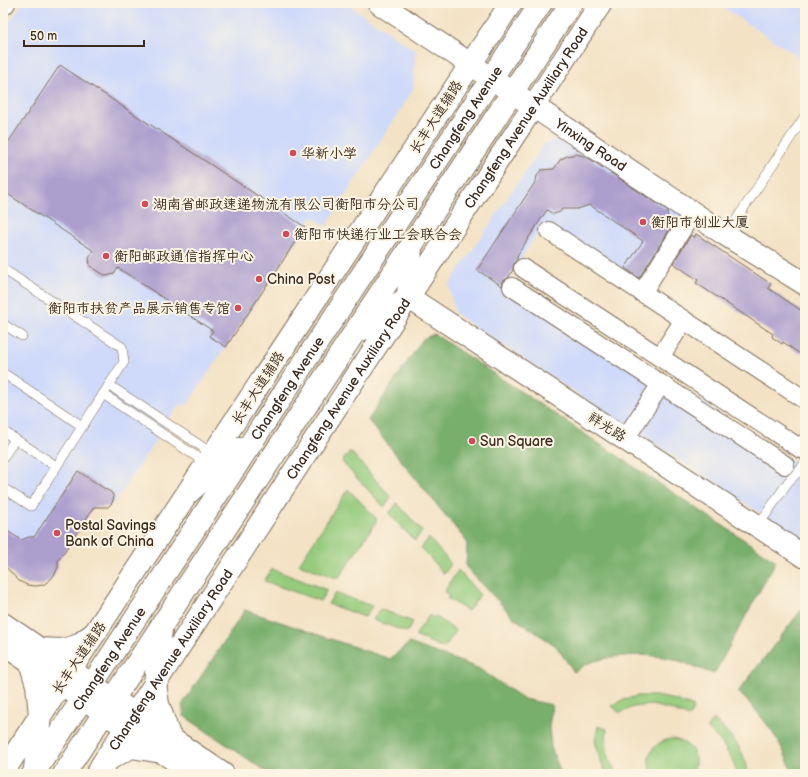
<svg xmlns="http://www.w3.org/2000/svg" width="808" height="777" font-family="'Balsamiq Sans','LXGW WenKai TC',sans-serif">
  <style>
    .built { fill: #cfdafa }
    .green { fill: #95cb7d; stroke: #687a4e }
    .forest { fill: #78af6c; stroke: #5a6c45 }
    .building { fill: #ac9fce }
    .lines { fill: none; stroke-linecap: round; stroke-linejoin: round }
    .service-casing { stroke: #7b6a58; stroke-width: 10 }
    .minor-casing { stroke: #7b6a58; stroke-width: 20 }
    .tertiary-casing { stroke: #7b6a58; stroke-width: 24 }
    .secondary-casing { stroke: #7b6a58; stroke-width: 24 }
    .primary-casing { stroke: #7b6a58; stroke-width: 24 }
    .service { stroke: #fff; stroke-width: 9 }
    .minor { stroke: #fff; stroke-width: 18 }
    .tertiary { stroke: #fff; stroke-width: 22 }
    .secondary { stroke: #fff; stroke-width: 22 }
    .primary { stroke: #fff; stroke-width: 22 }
    .poi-dot { fill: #d1495b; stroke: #fcf5e5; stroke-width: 1.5 }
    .labels { text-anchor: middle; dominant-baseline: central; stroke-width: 4; stroke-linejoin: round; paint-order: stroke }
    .street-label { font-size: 14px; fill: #3b2a1e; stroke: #fcf5e5 }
    .poi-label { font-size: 14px; fill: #3b2a1e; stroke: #fcf5e5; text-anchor: start }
  </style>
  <rect width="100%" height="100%" fill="#fcf5e5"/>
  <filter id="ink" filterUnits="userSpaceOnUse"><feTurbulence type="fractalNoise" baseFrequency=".025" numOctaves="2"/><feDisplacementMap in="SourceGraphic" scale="8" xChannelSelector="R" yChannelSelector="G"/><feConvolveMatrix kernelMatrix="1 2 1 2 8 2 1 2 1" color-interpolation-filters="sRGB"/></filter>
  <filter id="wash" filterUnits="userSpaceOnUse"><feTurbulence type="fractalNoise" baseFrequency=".012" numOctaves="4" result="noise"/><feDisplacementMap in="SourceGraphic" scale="16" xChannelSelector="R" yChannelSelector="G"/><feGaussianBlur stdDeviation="0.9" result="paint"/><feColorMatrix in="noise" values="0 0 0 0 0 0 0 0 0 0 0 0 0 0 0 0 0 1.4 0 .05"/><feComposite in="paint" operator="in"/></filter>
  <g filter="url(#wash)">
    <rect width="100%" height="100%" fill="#f3e2c4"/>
    <g class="built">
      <polygon points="22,3 346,3 416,51 413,90 326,226 312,217 187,405 184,406 180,403 114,504 112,503 114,497 113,495 111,492 105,489 34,537 21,540 3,528 3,32"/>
      <polygon points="716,3 805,3 805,61"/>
      <polygon points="564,139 684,213 637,284 545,223 509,276 805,469 805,542 455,314 449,285 544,144 553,140"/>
    </g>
    <g class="green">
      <polygon points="350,451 391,497 384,507 342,462"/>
      <polygon points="348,489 376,518 376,522 340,576 336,578 299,564"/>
      <polygon points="397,503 422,531 415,541 389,514"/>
      <polygon points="429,538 451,564 444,574 421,548"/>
      <polygon points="272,569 327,590 320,601 264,581"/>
      <polygon points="458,570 480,595 468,611 447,598 449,595 444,592"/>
      <polygon points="335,593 372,606 365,617 328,604"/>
      <polygon points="380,609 413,622 407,632 373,620"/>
      <polygon points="429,615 433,618 435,616 456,631 444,648 415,636"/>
      <polygon points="638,696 656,696 676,700 694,707 689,717 669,709 651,705 633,707 620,713 612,706 622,700"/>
      <path d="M713,719C727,730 739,744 746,762C747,765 747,770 748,774H737L733,761L721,742L707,728Z"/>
      <path d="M598,726L607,729C605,749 607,758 618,774H606L599,757L595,740Z"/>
      <path d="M672,739C690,741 702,757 691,774H653C642,757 654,741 672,739Z"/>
    </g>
    <g class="forest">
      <path d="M434,334L776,561L714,674C700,669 687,663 673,659C649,653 610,654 587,664C582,666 578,670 574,672L556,646L514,618L466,567L467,542L368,420L423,339Z"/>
      <path d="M805,605V774H792C784,743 761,714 738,692Z"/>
      <polygon points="245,610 390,659 409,643 478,668 524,699 552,705 549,727 551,747 561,774 270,774 184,716 182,705"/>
    </g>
    <g id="blocks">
      <g class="building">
        <polygon points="60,65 305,227 226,347 209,336 213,331 118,268 114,274 106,276 90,266 89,258 94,251 3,191 3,150"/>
        <polygon points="576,154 584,156 588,158 667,210 668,220 673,224 639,278 625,268 643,241 590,205 577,209 562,209 560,212 553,214 547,210 518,254 517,259 514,263 513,267 513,270 508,278 503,281 502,286 477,270 536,181 537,176 541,170 554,169 560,160 567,156"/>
        <polygon points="696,234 771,284 768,288 805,313 805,347 800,354 783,342 782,344 772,337 773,334 696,283 698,280 673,263 691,235 694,238"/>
        <polygon points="78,471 105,489 111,492 114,497 112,503 108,507 94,507 58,561 58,567 55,574 50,580 43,585 35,586 27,585 19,581 3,564 3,528 21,540 29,537 34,537"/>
      </g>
    </g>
  </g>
  <g filter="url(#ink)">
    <use href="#blocks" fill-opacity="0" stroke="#7b6a58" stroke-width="1"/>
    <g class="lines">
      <defs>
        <g id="service">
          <polyline points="726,235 805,116"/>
          <polyline points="3,269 122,347 124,362 31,506 3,488"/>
          <polyline points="3,324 22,336"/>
          <polyline points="3,373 82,426"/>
          <polyline points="109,385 204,448 210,458"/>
          <polyline points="103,394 197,457 210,459"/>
          <polyline points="3,431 56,466"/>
          <polyline points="3,458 15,439"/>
          <polyline points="758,526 788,482 801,469 805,462"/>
        </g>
        <g id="minor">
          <polyline points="549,231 805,400"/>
          <polyline points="523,268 801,449 805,443"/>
          <polyline points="512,287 785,465"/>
          <polyline points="642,293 693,212"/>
          <polyline points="660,357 684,320"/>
          <polyline points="625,439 661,384"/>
        </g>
        <g id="tertiary">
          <path id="s1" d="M379,3L726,235L805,284"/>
          <polyline points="3,4 4,3"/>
          <polyline points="408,297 805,557"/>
        </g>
        <g id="secondary">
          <polyline points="3,624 223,774"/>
          <polyline points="3,644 195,774"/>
          <path id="s2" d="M101,766L601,3"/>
          <polyline points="3,772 511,3"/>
        </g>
        <g id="primary">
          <polyline points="361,330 408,297 411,247"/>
          <polyline points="188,493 238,449"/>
          <polyline points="161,630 155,683 158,704 170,738"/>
          <polyline points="39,649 62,650 77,646 96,632"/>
          <polyline points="30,662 37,685 40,715 35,769"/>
          <path id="s3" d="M33,774L541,3"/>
          <polyline points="64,774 571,3"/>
          <polyline points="97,774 109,759 131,747 162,752"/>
        </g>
      </defs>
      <use href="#service" class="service-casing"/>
      <use href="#minor" class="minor-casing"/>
      <use href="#tertiary" class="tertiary-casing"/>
      <use href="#secondary" class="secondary-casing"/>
      <use href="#primary" class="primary-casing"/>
      <use href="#service" class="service"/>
      <use href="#minor" class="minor"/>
      <use href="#tertiary" class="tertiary"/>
      <use href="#secondary" class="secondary"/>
      <use href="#primary" class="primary"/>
    </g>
  </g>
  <g class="poi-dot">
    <circle cx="293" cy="153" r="4"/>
    <circle cx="145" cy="204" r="4"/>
    <circle cx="643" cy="222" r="4"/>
    <circle cx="286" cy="234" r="4"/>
    <circle cx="106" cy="256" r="4"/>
    <circle cx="259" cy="279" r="4"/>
    <circle cx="238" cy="308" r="4"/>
    <circle cx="472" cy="441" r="4"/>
    <circle cx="57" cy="533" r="4"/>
  </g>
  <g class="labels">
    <g class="street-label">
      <text transform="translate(436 117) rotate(-57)">长丰大道辅路</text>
      <text stroke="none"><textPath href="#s2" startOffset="775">Changfeng Avenue Auxiliary Road</textPath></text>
      <text stroke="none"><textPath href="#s3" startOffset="786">Changfeng Avenue</textPath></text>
      <text stroke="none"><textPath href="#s1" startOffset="255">Yinxing Road</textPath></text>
      <text transform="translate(258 388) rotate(-57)">长丰大道辅路</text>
      <text stroke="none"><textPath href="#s3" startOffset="462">Changfeng Avenue</textPath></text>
      <text stroke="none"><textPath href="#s2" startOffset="451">Changfeng Avenue Auxiliary Road</textPath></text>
      <text transform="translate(607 427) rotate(33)">祥光路</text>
      <text transform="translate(79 658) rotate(-56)">长丰大道辅路</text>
      <text stroke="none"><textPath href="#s3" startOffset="138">Changfeng Avenue</textPath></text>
      <text stroke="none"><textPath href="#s2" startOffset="127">Changfeng Avenue Auxiliary Road</textPath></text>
    </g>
    <g class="poi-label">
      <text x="301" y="153">华新小学</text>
      <text x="153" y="204">湖南省邮政速递物流有限公司衡阳市分公司</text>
      <text x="651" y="222">衡阳市创业大厦</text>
      <text x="294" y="234">衡阳市快递行业工会联合会</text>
      <text x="114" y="256">衡阳邮政通信指挥中心</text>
      <text x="267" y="279">China Post</text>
      <text x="230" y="308" text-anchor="end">衡阳市扶贫产品展示销售专馆</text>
      <text x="480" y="441">Sun Square</text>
      <text x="65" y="525">Postal Savings<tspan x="65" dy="16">Bank of China</tspan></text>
    </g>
  </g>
  <rect width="808" height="777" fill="none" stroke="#fcf5e5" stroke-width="16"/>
  <path d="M24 40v6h120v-6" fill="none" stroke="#3b2a1e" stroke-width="2"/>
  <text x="30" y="40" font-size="12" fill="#3b2a1e" stroke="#fcf5e5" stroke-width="3" paint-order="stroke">50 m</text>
</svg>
